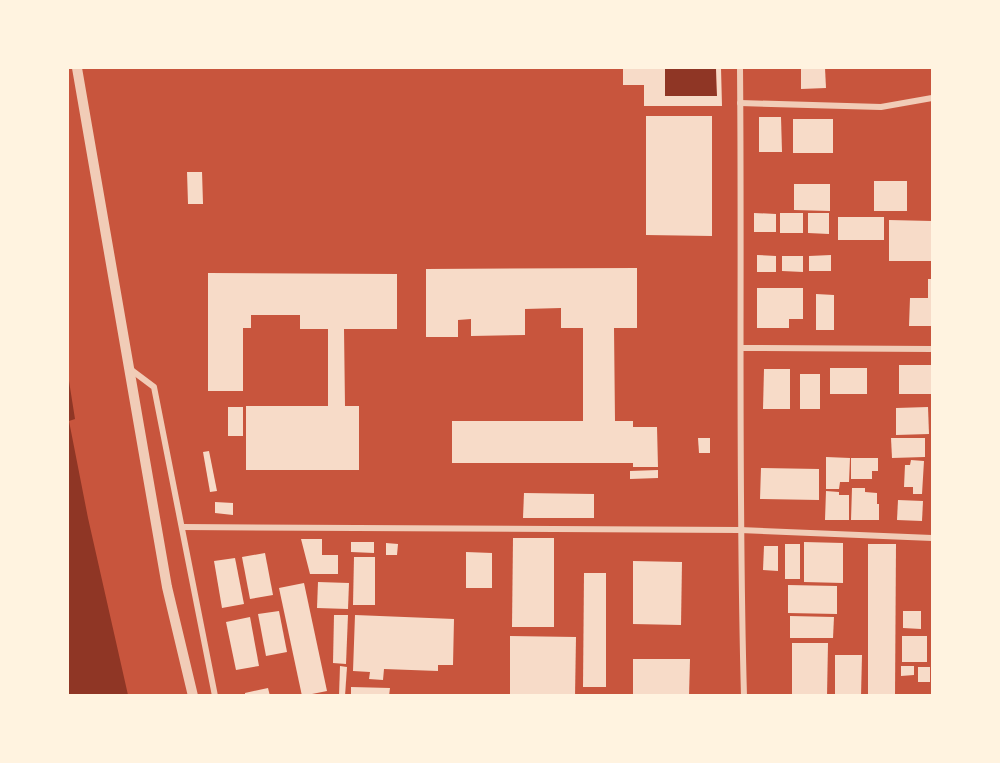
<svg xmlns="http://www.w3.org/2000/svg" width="1000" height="763" font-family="Raleway,sans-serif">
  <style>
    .water { fill: #8f3625 }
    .building { fill: #f7dbc8 }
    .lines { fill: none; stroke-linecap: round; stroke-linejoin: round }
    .minor { stroke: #f1ccb7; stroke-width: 6 }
    .tertiary { stroke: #f1ccb7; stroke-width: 10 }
  </style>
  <rect width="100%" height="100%" fill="#c8553d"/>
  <g class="water">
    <polygon points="665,68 716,68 717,96 665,96"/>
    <polygon points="69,381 75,419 69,421 88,518 128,695 68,695"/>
  </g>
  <g class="building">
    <polygon points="623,68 665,68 665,96 717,96 716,68 721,68 722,106 644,106 644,85 623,85"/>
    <polygon points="801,68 825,68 826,88 801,89"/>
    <polygon points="646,116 712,116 712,236 646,235"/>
    <polygon points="759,117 781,117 782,152 759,152"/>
    <rect x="793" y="119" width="40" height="34"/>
    <polygon points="187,172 202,172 203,204 188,204"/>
    <rect x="874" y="181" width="33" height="30"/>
    <polygon points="794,184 830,184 830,211 794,210"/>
    <polygon points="754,213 776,214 776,232 754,232"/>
    <rect x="780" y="213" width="23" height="20"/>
    <polygon points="808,213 829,213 829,234 808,233"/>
    <rect x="838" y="217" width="46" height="23"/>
    <polygon points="889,220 932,221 932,261 889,261"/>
    <polygon points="757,255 776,256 776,272 757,272"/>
    <polygon points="831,255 831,271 809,271 809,256"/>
    <polygon points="782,256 803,256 803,272 782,271"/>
    <polygon points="637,268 637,328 614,328 615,421 633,421 633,427 657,427 658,467 633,467 633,463 452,463 452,421 583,421 583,328 561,328 561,308 525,309 525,335 471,336 471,319 458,320 458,337 426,337 426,269"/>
    <polygon points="208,273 397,274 397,329 344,329 345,406 359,406 359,470 246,470 246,406 328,406 328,329 300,329 300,315 251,315 251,328 243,328 243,391 208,391"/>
    <polygon points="928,279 932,279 932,326 909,326 910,298 928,298"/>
    <polygon points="757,288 803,288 803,319 789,319 789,328 757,328"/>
    <polygon points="816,294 834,295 834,330 816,330"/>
    <rect x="899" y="365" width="32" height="29"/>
    <rect x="830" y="368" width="37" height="26"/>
    <polygon points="764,369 790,369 790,409 763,409"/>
    <rect x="800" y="374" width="20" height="35"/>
    <rect x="228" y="407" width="15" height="29"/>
    <polygon points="928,407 929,434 896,435 896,408"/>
    <polygon points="698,438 710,438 710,453 699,453"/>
    <polygon points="891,438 925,438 925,457 892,458"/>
    <polygon points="209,451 217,491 210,492 203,452"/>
    <polygon points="826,457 850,458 849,482 840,482 839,489 826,489"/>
    <polygon points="851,458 878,458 878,471 872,471 872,479 851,479"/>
    <polygon points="911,460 924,461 922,494 913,494 913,487 904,487 905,465 910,465"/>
    <polygon points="761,468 819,469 819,500 760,499"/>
    <polygon points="658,470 658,478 630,479 630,471"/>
    <polygon points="852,488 865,488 865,492 877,493 877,504 879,504 879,520 851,520"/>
    <polygon points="826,491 839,492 839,495 849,495 849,520 825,520"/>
    <polygon points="524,493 594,494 594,518 523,518"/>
    <polygon points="898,500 923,501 922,521 897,520"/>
    <polygon points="215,502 233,503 233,515 215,513"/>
    <polygon points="513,538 554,538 554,627 512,627"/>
    <polygon points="301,539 322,539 322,555 338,555 338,574 310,574"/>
    <polygon points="351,542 374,542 374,553 351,552"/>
    <polygon points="804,542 843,543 843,583 804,582"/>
    <polygon points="386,543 398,544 397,555 386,555"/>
    <rect x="785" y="544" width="15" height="35"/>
    <polygon points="868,544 896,544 895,696 868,696"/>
    <polygon points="764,546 778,546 778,571 763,570"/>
    <polygon points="466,552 492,553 492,588 466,588"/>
    <polygon points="265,553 273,595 250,599 242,557"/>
    <polygon points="354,557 375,557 375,605 353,605"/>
    <polygon points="235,558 244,604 222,608 214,561"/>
    <polygon points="633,561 682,562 681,625 633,624"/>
    <polygon points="584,573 606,573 606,687 583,687"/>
    <polygon points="318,582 349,583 348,609 317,608"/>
    <polygon points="304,583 327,691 302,696 279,588"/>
    <polygon points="788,585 837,586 837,614 788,613"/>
    <polygon points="279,611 287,652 266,656 258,614"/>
    <polygon points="903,611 921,611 921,629 903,628"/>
    <polygon points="334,615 348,615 346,664 333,663"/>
    <polygon points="355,615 454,619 453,665 438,665 438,671 384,669 383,680 369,679 370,672 353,671"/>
    <polygon points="790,616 834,617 833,638 790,638"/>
    <polygon points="250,617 259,666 236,670 226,622"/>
    <polygon points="510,636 576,637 575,696 510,696"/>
    <rect x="902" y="636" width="25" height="26"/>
    <polygon points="792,643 828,643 827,696 792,696"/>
    <polygon points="835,655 862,655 861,696 835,696"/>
    <polygon points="633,659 690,659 689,696 633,696"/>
    <polygon points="340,666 347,667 345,696 339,696"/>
    <polygon points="901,666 914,666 914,675 901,676"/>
    <rect x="918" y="667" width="12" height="15"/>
    <polygon points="351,687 390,688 389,696 351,696"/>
    <polygon points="268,688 270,696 245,696 245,693"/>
  </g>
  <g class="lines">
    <g class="minor">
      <path d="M740,68C742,277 738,486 744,696"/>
      <polyline points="740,103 881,107 932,98"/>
      <polyline points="742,348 932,349"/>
      <polyline points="130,369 154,387 215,696"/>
      <polyline points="182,527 740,530 932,538"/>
    </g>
    <polyline class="tertiary" points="77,68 167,587 193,696"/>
  </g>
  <rect width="1000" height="763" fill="none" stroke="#fff3e0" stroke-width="138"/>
</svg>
